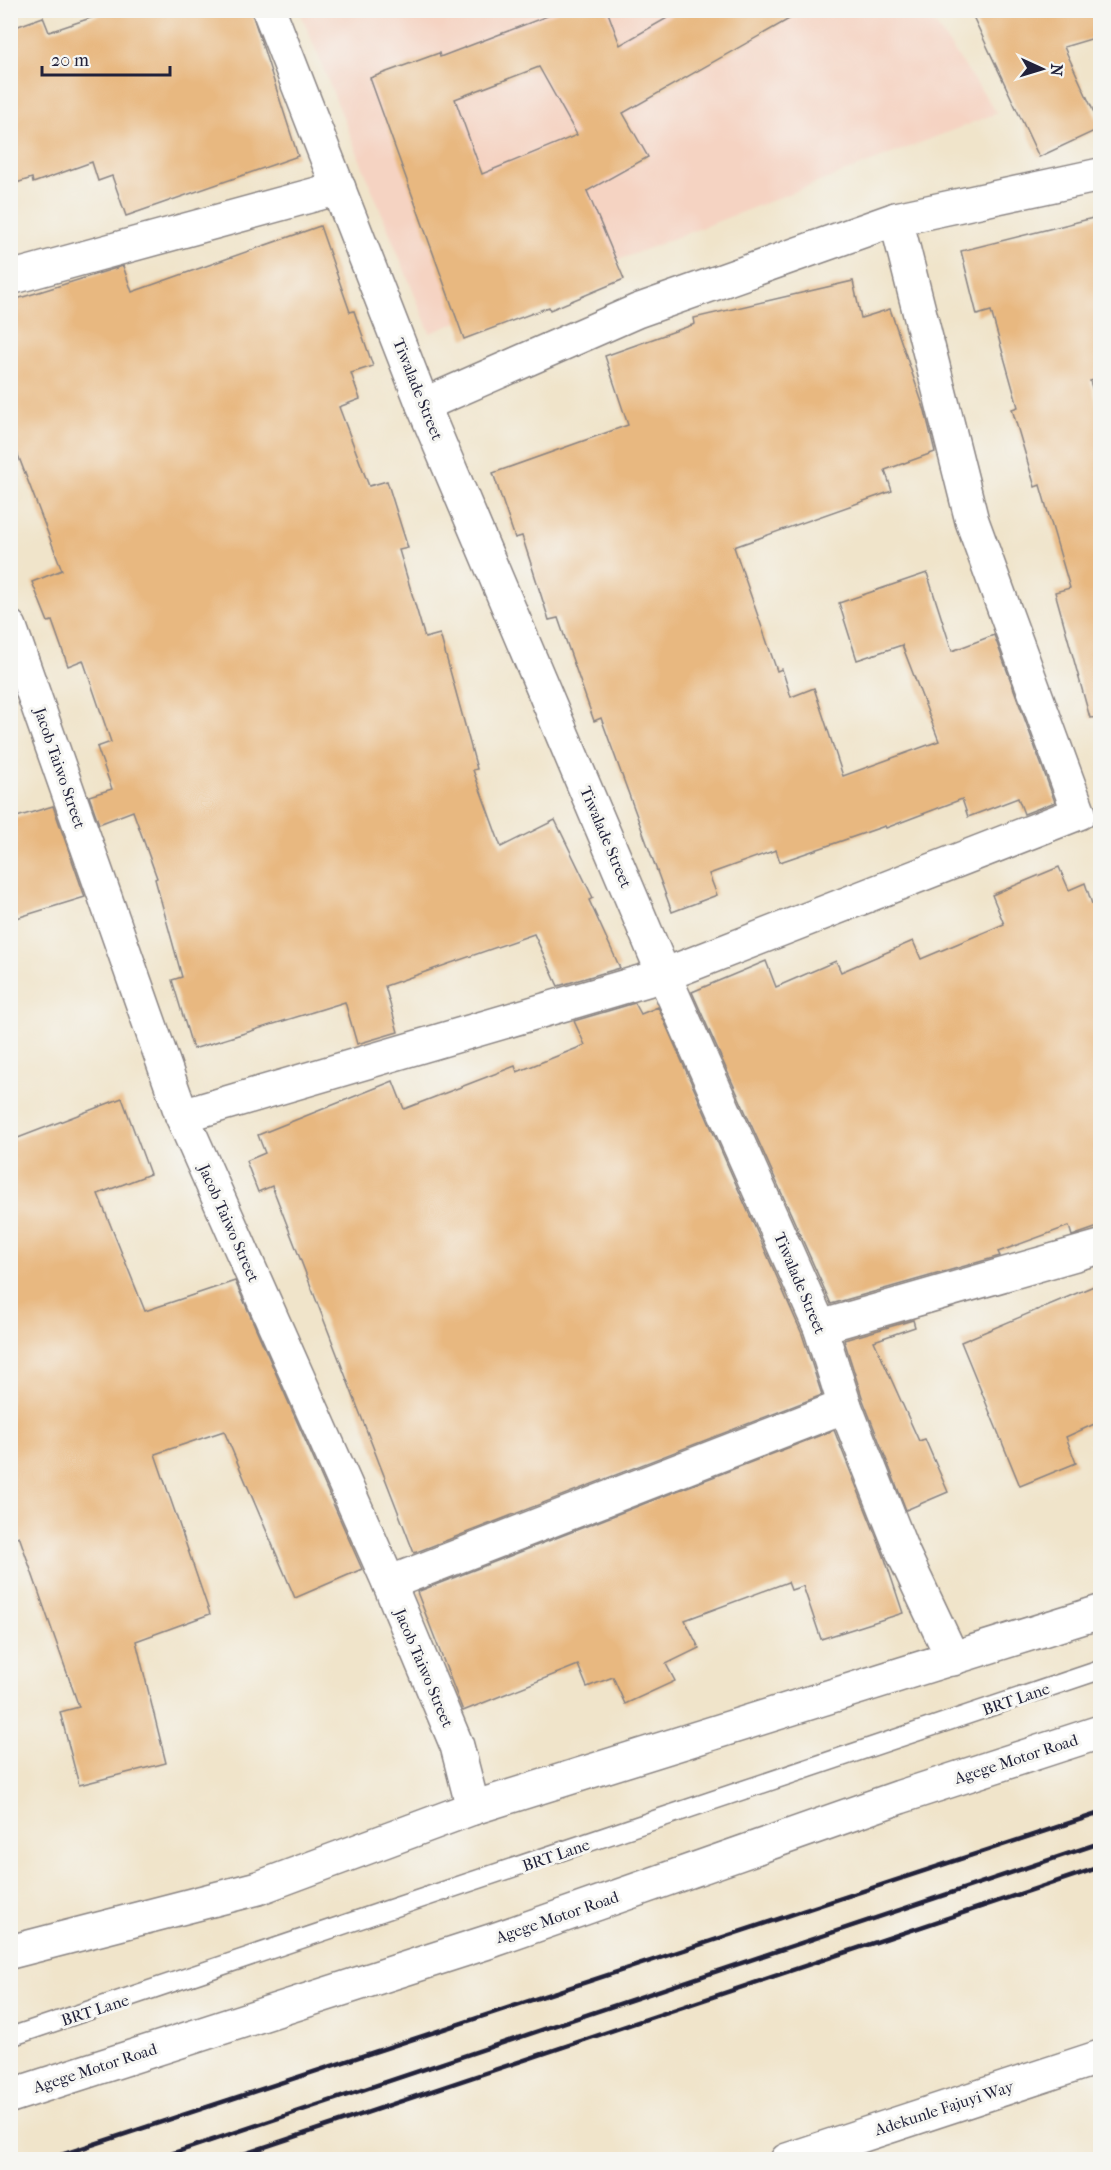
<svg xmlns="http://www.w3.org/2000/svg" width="1111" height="2170" font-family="'IM FELL French Canon',serif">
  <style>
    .built { fill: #f5d3c2 }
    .building { fill: #e8b880; fill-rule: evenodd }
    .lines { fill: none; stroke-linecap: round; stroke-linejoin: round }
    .lane-casing { stroke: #898382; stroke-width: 21 }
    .street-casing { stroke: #898382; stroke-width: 36 }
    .secondary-casing { stroke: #898382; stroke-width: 36 }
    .highway-casing { stroke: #898382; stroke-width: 36 }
    .lane { stroke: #fff; stroke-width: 18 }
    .street { stroke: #fff; stroke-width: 33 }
    .secondary { stroke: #fff; stroke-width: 33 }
    .highway { stroke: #fff; stroke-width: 33 }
    .rail { stroke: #22223b; stroke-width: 4.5 }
    .labels { text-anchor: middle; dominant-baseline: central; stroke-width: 6; stroke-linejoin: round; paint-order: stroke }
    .street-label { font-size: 16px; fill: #22223b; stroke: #f6f6f2 }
  </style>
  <rect width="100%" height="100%" fill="#f6f6f2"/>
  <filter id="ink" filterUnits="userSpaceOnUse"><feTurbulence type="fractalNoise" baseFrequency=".0167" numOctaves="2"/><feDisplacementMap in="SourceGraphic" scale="12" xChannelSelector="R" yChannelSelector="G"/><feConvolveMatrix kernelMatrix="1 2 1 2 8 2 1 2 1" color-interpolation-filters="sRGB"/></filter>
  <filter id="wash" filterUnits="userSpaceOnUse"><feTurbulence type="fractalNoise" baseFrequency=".008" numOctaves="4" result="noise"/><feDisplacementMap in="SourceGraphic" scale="24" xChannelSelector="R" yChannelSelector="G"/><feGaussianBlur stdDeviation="1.35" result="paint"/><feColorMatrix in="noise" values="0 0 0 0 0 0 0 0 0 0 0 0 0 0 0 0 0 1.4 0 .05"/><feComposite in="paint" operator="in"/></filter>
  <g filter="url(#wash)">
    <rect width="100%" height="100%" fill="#f0e4ca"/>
    <polygon class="built" points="300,11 926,11 997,113 430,333"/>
    <g id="blocks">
      <g class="building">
        <polygon points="114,10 251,10 298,156 126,216 112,176 98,181 92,162 33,183 32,178 10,185 10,29 43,17 49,32"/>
        <path d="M563,10H607L620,45L681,10H805L623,113L648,157L587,191L624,279L550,310L549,307L464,339L370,78L439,53L440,57ZM539,67L577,135L482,174L455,99Z"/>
        <polygon points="970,10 1101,10 1101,36 1064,47 1101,128 1039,157"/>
        <polygon points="1101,216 1101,378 1090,381 1101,416 1101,717 1090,718 1055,592 1070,588 1040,485 1035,487 1012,409 1018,407 991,311 977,315 961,251"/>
        <polygon points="320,226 350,312 354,311 373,366 351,373 360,399 339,407 369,486 387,481 408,548 399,550 425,638 440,634 477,769 473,770 501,847 555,820 593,898 589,900 620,968 558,986 534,934 385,986 398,1032 357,1044 345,1002 193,1049 172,980 182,977 155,879 157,878 133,811 99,824 89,796 112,789 97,747 111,742 83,660 68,666 52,621 48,622 32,582 62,570 10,434 10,301 123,266 132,292"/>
        <polygon points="853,281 861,318 890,309 925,411 935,452 885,470 892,491 734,547 777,671 782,669 791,697 814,688 843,776 939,741 902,645 857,660 839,603 927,573 952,651 994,635 1055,802 1024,814 1018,798 968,817 962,799 886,828 885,826 780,862 776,850 709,874 717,895 672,912 601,718 594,721 558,618 549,620 522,536 515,538 493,473 628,425 605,356 695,324 694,318"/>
        <polygon points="53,806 85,897 10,920 10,819"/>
        <polygon points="1059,867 1069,890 1085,883 1092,904 1101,901 1101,1226 1072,1236 1069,1226 998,1252 1000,1256 831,1304 692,992 766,961 776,987 836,961 841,972 913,941 921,959 1004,924 992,895"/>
        <polygon points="635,1003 641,1014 658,1007 802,1334 822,1395 414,1553 272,1186 258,1192 246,1161 265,1153 258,1135 393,1081 404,1109 515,1066 517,1072 585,1045 574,1021"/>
        <polygon points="122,1098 150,1174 98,1194 145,1311 235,1281 362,1569 295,1598 224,1431 155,1454 210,1614 136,1641 166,1763 79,1785 60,1712 79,1707 19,1536 10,1540 10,1141"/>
        <polygon points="1101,1283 1101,1421 1066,1437 1076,1463 1020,1486 961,1342"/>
        <polygon points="913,1320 915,1327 874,1341 919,1441 925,1439 948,1492 906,1510 863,1400 844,1340"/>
        <polygon points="834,1430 884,1556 903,1613 821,1639 803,1586 791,1590 788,1582 685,1620 699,1648 666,1664 675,1681 625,1704 613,1677 587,1687 578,1665 463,1711 417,1592"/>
      </g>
    </g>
  </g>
  <g filter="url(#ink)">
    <use href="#blocks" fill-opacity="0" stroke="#898382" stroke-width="1.5"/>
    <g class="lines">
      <defs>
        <polyline id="lane" points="10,2037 1100,1670"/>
        <g id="street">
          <polyline points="269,10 423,405 664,975 820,1327 845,1406 903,1553 953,1659"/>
          <polyline points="10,278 339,188"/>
          <polyline points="423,405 637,311 896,219 1100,175"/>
          <polyline points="10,627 182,1116 389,1583 457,1746 473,1808"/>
          <polyline points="182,1116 664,975 1079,813 972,521 896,219"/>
          <polyline points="820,1327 1100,1247"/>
          <polyline points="389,1583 845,1406"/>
        </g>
        <polyline id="secondary" points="787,2160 1100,2057"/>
        <g id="highway">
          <polyline points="10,1952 258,1888 473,1808 1100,1612"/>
          <polyline points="10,2096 494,1940 900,1797 1100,1732"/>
        </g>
      </defs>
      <use href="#lane" class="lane-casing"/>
      <use href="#street" class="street-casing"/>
      <use href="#secondary" class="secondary-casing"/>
      <use href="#highway" class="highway-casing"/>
      <use href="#lane" class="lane"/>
      <use href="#street" class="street"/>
      <use href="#secondary" class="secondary"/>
      <use href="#highway" class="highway"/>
      <g class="rail">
        <polyline points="46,2160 1100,1813"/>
        <polyline points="153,2160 1100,1843"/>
        <polyline points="226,2160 1100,1867"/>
      </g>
    </g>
  </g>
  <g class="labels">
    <g class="street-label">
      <text transform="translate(418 389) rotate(68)">Tiwalade Street</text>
      <text transform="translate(60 768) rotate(71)">Jacob Taiwo Street</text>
      <text transform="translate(606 837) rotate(67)">Tiwalade Street</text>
      <text transform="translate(229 1223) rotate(66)">Jacob Taiwo Street</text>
      <text transform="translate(800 1283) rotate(67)">Tiwalade Street</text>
      <text transform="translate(424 1668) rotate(67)">Jacob Taiwo Street</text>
      <text transform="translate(1016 1699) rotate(-19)">BRT Lane</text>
      <text transform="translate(1016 1759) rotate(-18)">Agege Motor Road</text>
      <text transform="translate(556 1855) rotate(-19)">BRT Lane</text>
      <text transform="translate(557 1917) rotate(-19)">Agege Motor Road</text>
      <text transform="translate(95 2010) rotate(-18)">BRT Lane</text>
      <text transform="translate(95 2068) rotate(-18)">Agege Motor Road</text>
      <text transform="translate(944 2108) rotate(-18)">Adekunle Fajuyi Way</text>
    </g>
  </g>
  <rect width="1111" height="2170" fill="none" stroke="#f6f6f2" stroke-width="36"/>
  <g transform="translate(1042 69) rotate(94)" stroke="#f6f6f2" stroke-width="4.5" paint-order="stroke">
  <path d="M0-4.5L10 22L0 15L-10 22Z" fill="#22223b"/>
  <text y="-9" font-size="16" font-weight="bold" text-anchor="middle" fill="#22223b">N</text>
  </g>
  <path d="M42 66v9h128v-9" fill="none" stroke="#22223b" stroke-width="3"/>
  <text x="51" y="66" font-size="18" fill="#22223b" stroke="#f6f6f2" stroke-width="4.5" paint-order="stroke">20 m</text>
</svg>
